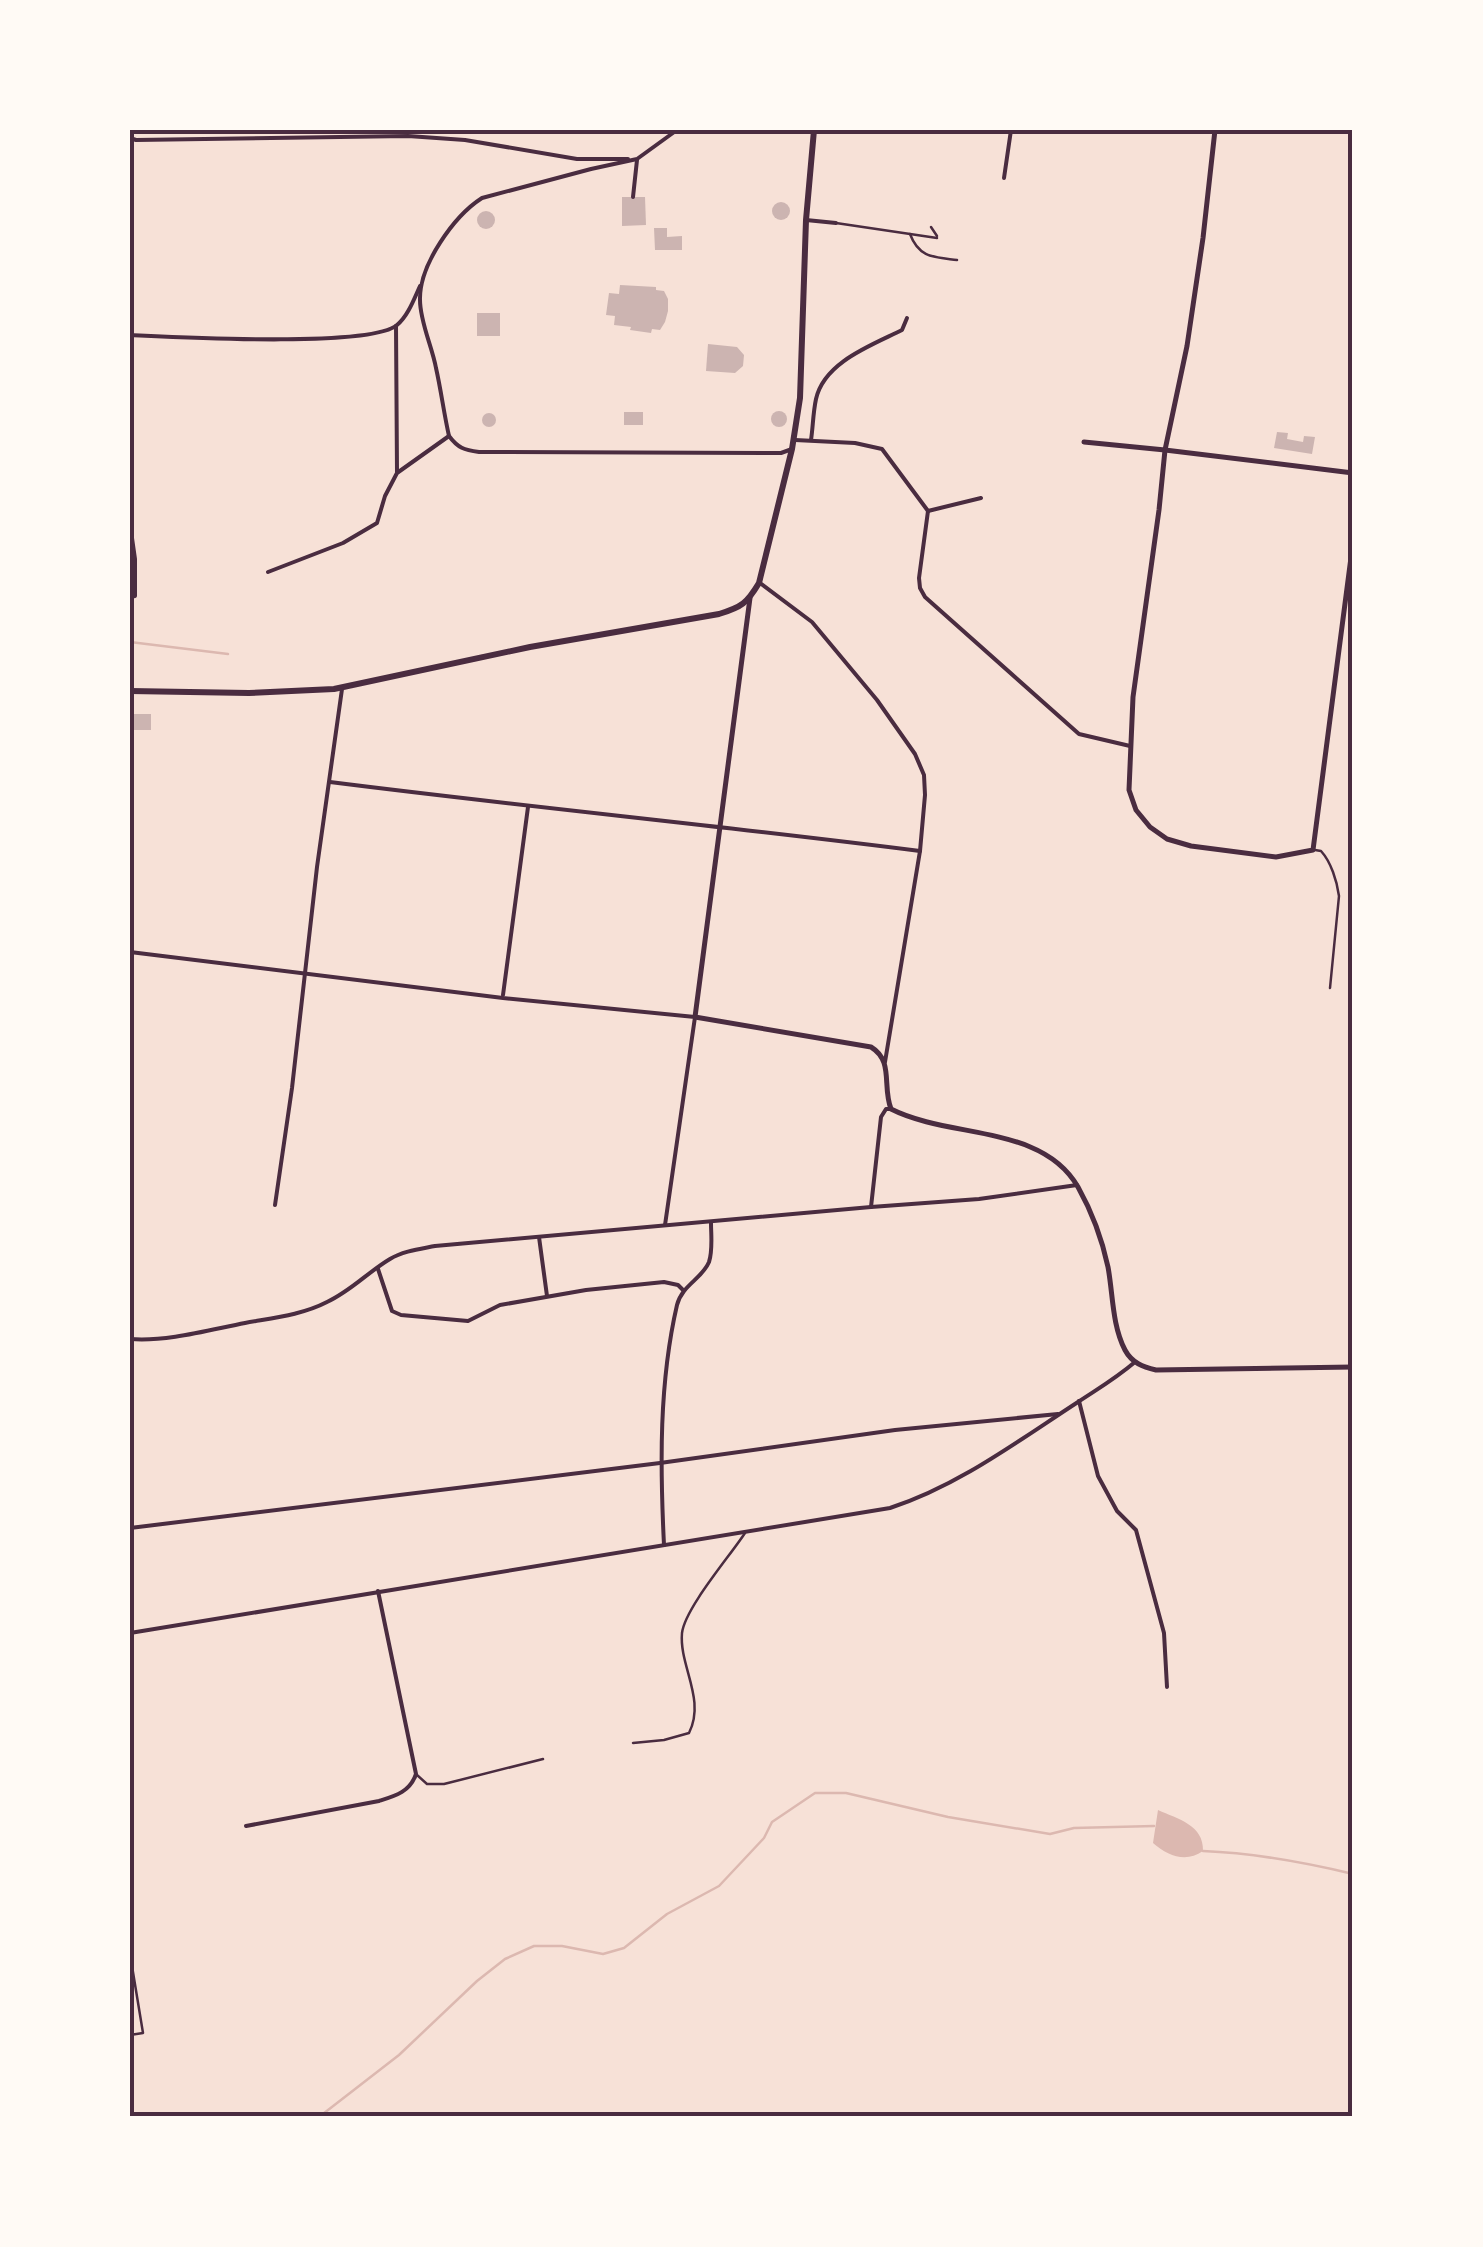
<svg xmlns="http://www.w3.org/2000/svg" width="1483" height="2247" font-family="'IBM Plex Serif',serif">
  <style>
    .water { fill: #dcb8b0 }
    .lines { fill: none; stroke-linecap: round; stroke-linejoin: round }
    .stream { stroke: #dcb8b0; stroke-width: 2.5 }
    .building { fill: #ccb4b1 }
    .service { stroke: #4a2c40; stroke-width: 2.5 }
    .pedestrian { stroke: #4a2c40; stroke-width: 4 }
    .minor { stroke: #4a2c40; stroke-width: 4 }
    .tertiary { stroke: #4a2c40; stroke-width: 5 }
    .secondary { stroke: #4a2c40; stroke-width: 6 }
    .neatline { fill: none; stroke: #4a2c40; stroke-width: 4 }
  </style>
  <rect width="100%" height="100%" fill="#f7e1d7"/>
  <path class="water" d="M1158,1810C1178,1819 1204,1825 1203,1851C1186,1863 1168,1856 1153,1843Z"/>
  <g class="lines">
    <g class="stream">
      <polyline points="130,642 228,654"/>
      <path d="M1203,1851C1254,1853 1303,1862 1353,1874"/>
      <polyline points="319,2117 399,2055 477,1981 505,1959 534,1946 562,1946 603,1954 624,1948 667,1914 719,1886 764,1838 772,1822 815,1793 846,1793 948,1817 1050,1834 1074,1828 1154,1826"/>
    </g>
  </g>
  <g class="building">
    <polygon points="622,197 645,197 646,225 622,226"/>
    <circle cx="781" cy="211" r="9"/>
    <circle cx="486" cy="220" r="9"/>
    <polygon points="654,228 667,228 667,237 682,236 682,250 655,250"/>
    <polygon points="620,285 656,287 656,290 664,291 668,299 668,311 665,322 660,330 652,329 651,333 630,330 631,327 614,325 615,316 606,315 609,293 619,294"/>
    <rect x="477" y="313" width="23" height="23"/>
    <polygon points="708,344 737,347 744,355 743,366 735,373 706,371"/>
    <circle cx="779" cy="419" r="8"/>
    <rect x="624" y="412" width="19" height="13"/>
    <circle cx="489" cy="420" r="7"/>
    <polygon points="1277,432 1288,433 1287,439 1303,442 1304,436 1315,437 1312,454 1274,448"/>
    <rect x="131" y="714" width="20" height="16"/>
  </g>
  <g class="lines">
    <g class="service">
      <polyline points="836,223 937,238"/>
      <polyline points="931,227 937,236"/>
      <path d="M910,234C919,258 934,257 957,260"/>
      <path d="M1315,850L1321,851C1331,862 1337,881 1339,896L1330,988"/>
      <path d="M633,1743L664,1740L689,1733C706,1699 679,1666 682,1633C685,1608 730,1556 745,1533"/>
      <polyline points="417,1775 427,1784 444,1784 543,1759"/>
      <polyline points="130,1954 143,2033 130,2035"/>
    </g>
    <polyline class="pedestrian" points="1004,178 1011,130"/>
    <g class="minor">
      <path d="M677,130L637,159L591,169L482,198C454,216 419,265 420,300C420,322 432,346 436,368C441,390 444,414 449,436C458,448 464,450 479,452L781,453L792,449"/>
      <polyline points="130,138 136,140 408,136 465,140 577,159 628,159"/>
      <polyline points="633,197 637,160"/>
      <polyline points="806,220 836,223"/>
      <polyline points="130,249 130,345"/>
      <polyline points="396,326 397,472"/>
      <path d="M130,335C174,337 370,348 397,325C408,316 414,299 420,286"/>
      <polyline points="795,440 855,443 882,449 928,511"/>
      <path d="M811,440C813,427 813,413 816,399C824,362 872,345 902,330L907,318"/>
      <polyline points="928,511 919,578 920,588 925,597 1079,734 1130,746"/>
      <polyline points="928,511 981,498"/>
      <polyline points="130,524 135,559 135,596 130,597"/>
      <polyline points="268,572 343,543 377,523 385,496 397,473 449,436"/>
      <polyline points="760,583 812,622 877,700 915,754 924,775 925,795 920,851 885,1062"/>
      <path d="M330,782C527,807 724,826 920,851"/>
      <polyline points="130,952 503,998 695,1017 665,1225"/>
      <polyline points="503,995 528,807"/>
      <polyline points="275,1205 292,1088 317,867 342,689"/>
      <polyline points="871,1207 881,1117 886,1109 891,1109"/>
      <polyline points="539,1237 547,1296"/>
      <polyline points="378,1269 392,1311 401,1315 468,1321 500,1305 586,1290 664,1282 678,1285 683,1290"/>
      <path d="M130,1339C166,1342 209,1330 245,1323C272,1318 302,1315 327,1302C351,1291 368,1272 390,1259C403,1251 420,1249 435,1246L871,1207L979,1199L1077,1185"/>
      <polyline points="1079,1401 1098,1476 1117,1511 1136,1530 1164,1633 1167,1687"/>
      <polyline points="130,1528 660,1463 895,1430 1058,1414"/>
      <path d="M664,1545C660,1465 659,1383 677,1305C682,1285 702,1279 709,1262C713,1250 711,1235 711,1223"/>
      <path d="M130,1633L890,1508C958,1486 1018,1441 1078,1402C1099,1388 1115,1379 1135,1362"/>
      <path d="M246,1826L379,1801C395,1796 410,1792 416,1774L378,1591"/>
    </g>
    <g class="tertiary">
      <polyline points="1215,130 1203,238 1187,346 1165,450 1159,510 1133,697 1129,790 1136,810 1150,827 1167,839 1191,846 1276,857 1313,850 1353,542"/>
      <polyline points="1084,442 1165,450 1353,473"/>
      <path d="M750,598L695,1017L871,1047C894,1061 882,1086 891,1109C950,1139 1042,1124 1078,1187C1092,1212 1102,1239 1108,1267C1113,1294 1112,1325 1125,1350C1132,1363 1143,1367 1156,1370L1353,1367"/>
    </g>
    <path class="secondary" d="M130,691L249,693L334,689L530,647L719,614C742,607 747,603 759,583L792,449L800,398L806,220L814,130"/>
  </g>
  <rect width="1483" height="2247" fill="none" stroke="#fffaf5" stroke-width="265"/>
  <rect x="132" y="132" width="1218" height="1982" class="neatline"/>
</svg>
